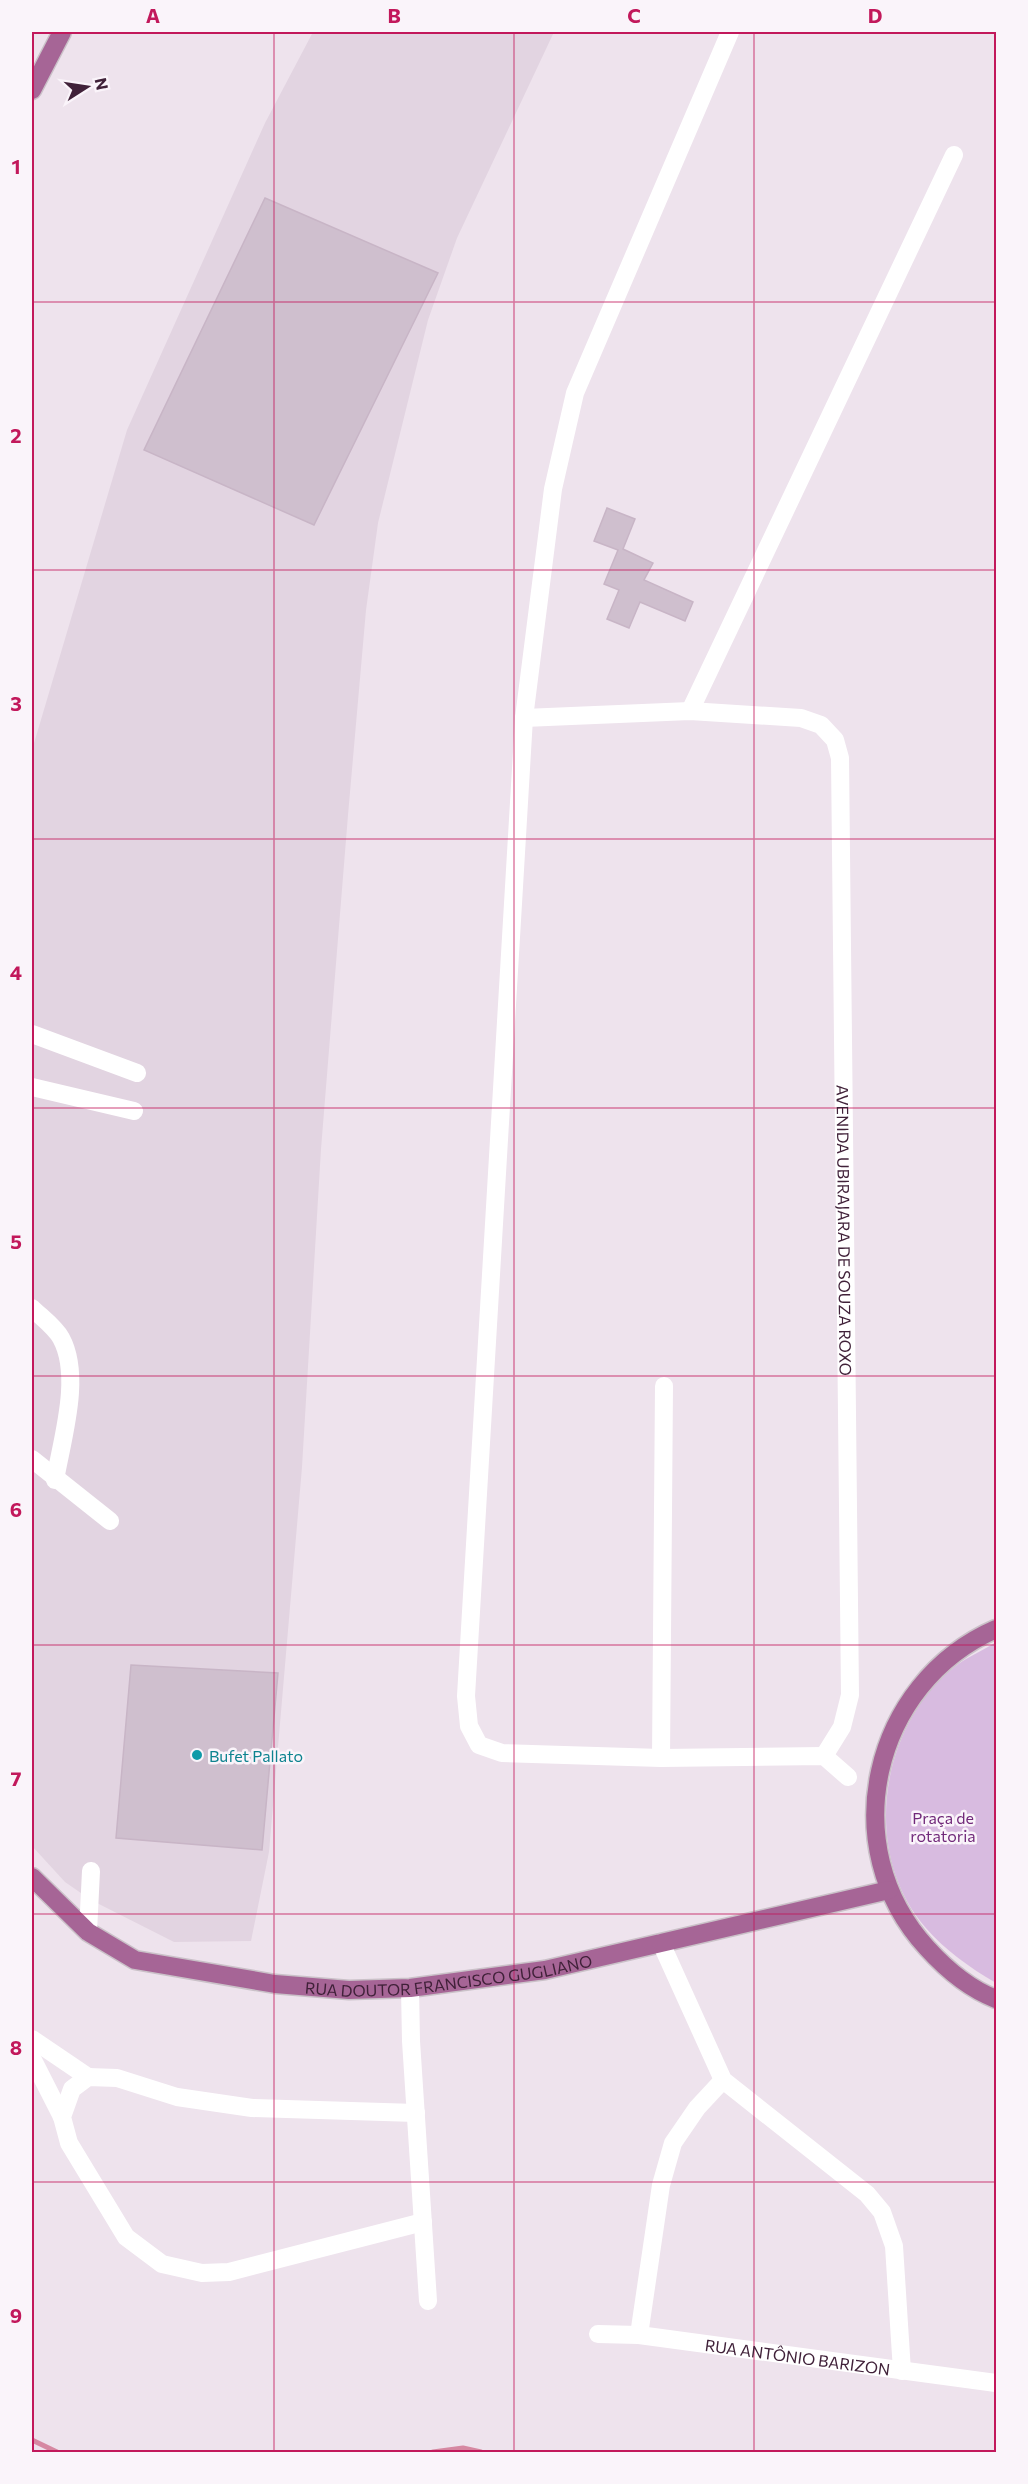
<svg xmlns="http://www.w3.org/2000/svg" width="1028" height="2484" font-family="Commissioner,sans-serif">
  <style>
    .built { fill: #e2d4e1 }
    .green { fill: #d8bbe0 }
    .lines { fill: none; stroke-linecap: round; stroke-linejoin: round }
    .stream { stroke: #d688a2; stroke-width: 5 }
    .building { fill: #cfbfce; stroke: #c8b5c6; stroke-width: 1.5 }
    .major-casing { stroke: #cac1c8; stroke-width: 21 }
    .minor { stroke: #fff; stroke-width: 18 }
    .major { stroke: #a66596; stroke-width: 18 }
    .grid { fill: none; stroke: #c2185b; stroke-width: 1.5; stroke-opacity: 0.55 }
    .culture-dot { fill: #0f9aa8; stroke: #faf4fa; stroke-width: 2 }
    .labels { text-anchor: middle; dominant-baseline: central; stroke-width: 5; stroke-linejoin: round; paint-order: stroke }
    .street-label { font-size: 16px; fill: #402139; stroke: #faf4fa }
    .culture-label { font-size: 16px; fill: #0d838f; stroke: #faf4fa; text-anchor: start }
    .park-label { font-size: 16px; fill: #71297a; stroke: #faf4fa }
    .neatline { fill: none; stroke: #c2185b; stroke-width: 2 }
    .grid-label { font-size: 20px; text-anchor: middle; font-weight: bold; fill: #c2185b }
  </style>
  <rect width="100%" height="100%" fill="#eee3ed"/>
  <polygon class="built" points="313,32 554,32 457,238 428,320 378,523 366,610 348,815 321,1149 302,1467 269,1852 251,1941 174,1942 91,1900 65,1882 32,1846 32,750 127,430 265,123"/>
  <path class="green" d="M996,1642V1983C969,1967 946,1951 925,1927C860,1851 880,1724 957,1665C969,1656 984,1650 996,1642Z"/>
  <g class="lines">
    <g class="stream">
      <polyline points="32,2440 57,2452"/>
      <polyline points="433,2452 463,2448 481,2452"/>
    </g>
  </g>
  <g class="building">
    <polygon points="265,198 438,273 314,525 144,450"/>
    <polygon points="607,508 635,519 623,549 653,563 644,580 693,602 685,621 640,602 629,628 607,619 619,590 604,584 618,550 594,541"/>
    <polygon points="131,1665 278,1673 262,1850 116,1838"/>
  </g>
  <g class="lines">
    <defs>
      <g id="major">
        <polyline points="32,90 62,32"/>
        <path d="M996,1629C872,1683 834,1847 927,1948C946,1969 970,1989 996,1999"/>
        <path id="s3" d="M32,1877L88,1932L135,1960L275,1984L349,1990L410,1988L545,1970L889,1890"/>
      </g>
    </defs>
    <use href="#major" class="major-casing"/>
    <g class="minor">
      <polyline points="730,32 575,393 553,489 524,718 466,1696 469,1726 479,1745 502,1753 661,1758 824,1756 848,1777"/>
      <polyline points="690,711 954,155"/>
      <path id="s1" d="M524,718L690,711L801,718L821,725L835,740L840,758L850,1695L842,1727L824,1756"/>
      <polyline points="32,1034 137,1073"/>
      <polyline points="32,1087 134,1111"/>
      <path d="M32,1308C41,1317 55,1327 61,1338C82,1376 62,1439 55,1480"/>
      <polyline points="32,1459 110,1521"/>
      <polyline points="661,1758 664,1386"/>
      <polyline points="88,1932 91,1871"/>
      <polyline points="661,1943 723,2080 867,2194 882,2212 894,2246 902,2371"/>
      <polyline points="410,1988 411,2041 428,2301"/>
      <polyline points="32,2039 88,2077"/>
      <polyline points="32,2058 62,2117"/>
      <polyline points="416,2113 252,2108 177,2097 117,2078 88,2077 72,2089 62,2117 69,2143 126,2237 162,2264 202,2273 229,2272 423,2222"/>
      <path id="s2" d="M598,2334L639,2335L996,2383"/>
      <polyline points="639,2335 661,2185 673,2143 697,2108 723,2080"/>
    </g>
    <use href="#major" class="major"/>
  </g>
  <path class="grid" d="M274,32V2452M514,32V2452M754,32V2452M32,302H996M32,570H996M32,839H996M32,1108H996M32,1376H996M32,1645H996M32,1914H996M32,2182H996"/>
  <circle class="culture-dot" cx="197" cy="1755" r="6"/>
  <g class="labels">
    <g class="street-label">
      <text stroke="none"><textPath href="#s1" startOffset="810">AVENIDA UBIRAJARA DE SOUZA ROXO</textPath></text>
      <text stroke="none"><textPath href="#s3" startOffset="450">RUA DOUTOR FRANCISCO GUGLIANO</textPath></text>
      <text stroke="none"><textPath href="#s2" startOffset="201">RUA ANTÔNIO BARIZON</textPath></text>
    </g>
    <g class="culture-label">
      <text x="209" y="1755">Bufet Pallato</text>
    </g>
    <g class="park-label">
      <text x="943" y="1817">Praça de<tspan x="943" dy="18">rotatoria</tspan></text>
    </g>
  </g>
  <rect width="1028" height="2484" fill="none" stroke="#faf4fa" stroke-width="66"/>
  <g transform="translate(87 87) rotate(78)" stroke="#faf4fa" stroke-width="4.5" paint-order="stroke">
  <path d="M0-4.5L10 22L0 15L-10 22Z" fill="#402139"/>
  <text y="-9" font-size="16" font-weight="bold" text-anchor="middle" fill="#402139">N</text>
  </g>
  <rect x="33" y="33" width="962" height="2418" class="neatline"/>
  <g class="grid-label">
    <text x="153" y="23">A</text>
    <text x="394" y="23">B</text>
    <text x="634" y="23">C</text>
    <text x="875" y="23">D</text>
    <text x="16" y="174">1</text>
    <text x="16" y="443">2</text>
    <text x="16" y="711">3</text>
    <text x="16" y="980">4</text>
    <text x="16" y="1249">5</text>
    <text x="16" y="1517">6</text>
    <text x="16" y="1786">7</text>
    <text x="16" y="2055">8</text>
    <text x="16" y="2323">9</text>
  </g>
</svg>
